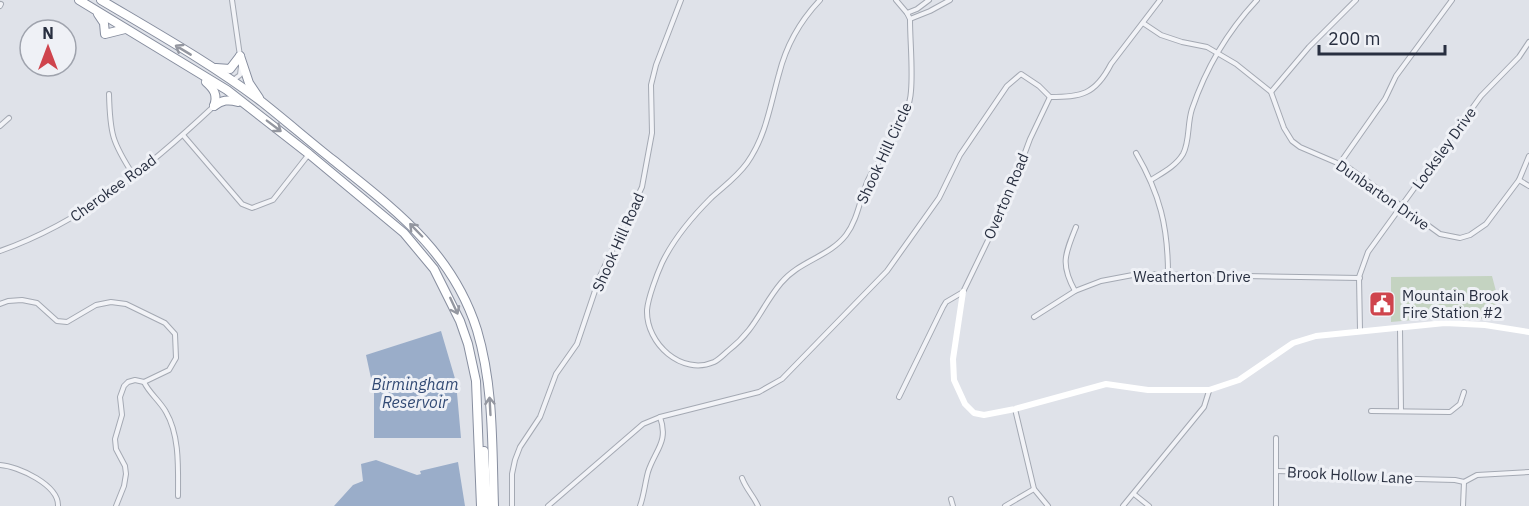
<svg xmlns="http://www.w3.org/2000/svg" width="1529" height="506" font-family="'IBM Plex Sans',sans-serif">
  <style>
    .green { fill: #c4d3c1 }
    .water { fill: #9aadc9 }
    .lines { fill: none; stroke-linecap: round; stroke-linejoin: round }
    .street-casing { stroke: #a4a9b3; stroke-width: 6 }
    .highway-casing { stroke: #878e9f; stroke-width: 10 }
    .street { stroke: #f2f3f7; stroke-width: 4 }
    .secondary { stroke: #fff; stroke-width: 6 }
    .highway { stroke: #fff; stroke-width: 8 }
    .oneway { stroke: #9497a0 }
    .labels { text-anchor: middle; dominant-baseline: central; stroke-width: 6; stroke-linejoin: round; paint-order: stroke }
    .street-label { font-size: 15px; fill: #282f40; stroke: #eff1f6 }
    .poi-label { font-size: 15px; fill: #282f40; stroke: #eff1f6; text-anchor: start }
    .water-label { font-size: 16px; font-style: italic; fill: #324a74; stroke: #eff1f6 }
  </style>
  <rect width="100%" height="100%" fill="#dfe2e9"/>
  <polygon class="green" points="1492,276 1497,295 1497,320 1456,316 1391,322 1391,277"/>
  <g class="water">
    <polygon points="441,331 456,382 461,438 374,438 374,392 366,355"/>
    <polygon points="376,460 417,475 421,474 420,471 458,462 465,506 334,506 353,485 363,481 361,464"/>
  </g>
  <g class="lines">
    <defs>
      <g id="street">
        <polyline points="232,0 240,56"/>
        <path d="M820,0C800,21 786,46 779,74C770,106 766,136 747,163C737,177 723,187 711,198C692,217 674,238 662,263C657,274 648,298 647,310C646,344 682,376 714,362C720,359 724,354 729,350C756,329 761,307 781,283C799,261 829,257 846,235C858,219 860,198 868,180C875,165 886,153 894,138C902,124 910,107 911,91C913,68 910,42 910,19L907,13L896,0"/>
        <polyline points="0,6 1,4"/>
        <polyline points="907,13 917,9 929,0"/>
        <polyline points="910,19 930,11 950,0"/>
        <polyline points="1143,23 1161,35 1182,42 1207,47 1236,64 1271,92 1284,128 1292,141 1300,147 1349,168 1440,234 1460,238 1470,235 1486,224 1519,180 1529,156"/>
        <polyline points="232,81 240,75 241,66"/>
        <polyline points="1271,92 1309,47 1356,0"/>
        <path d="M109,94C110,134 112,142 134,176"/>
        <path d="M1050,97C1081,97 1095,95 1111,64L1160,0"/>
        <polyline points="0,126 9,118"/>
        <polyline points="183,135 242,204 252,208 273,200 309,154"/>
        <path d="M1136,153C1160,194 1168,227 1168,274"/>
        <polyline points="1340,163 1385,99 1396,76 1452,0"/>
        <path d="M1151,180C1162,173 1176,166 1183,154C1190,141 1187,124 1192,109C1206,68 1227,32 1257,0"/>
        <polyline points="1519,180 1529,186"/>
        <path d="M0,251C83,222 150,166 214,106"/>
        <path d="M1075,291C1060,264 1065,254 1076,227"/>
        <polyline points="0,304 8,301 22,300 37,303 57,321 67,322 96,305 111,302 126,304 165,323 175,334 176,358 169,370 144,382 135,380 128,382 124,386 120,397 122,415 115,439 116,449 125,466 126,474 124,486 116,506"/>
        <polyline points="1034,317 1075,291 1101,281 1138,274 1360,278"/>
        <polyline points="1400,328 1401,411"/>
        <polyline points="1360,330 1359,277 1368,252 1481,96 1519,57 1529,42"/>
        <path d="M144,382C149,393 160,401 166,412C180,436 178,469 178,496"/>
        <polyline points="899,397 943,307 946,302 963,292 1007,201 1030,139 1050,97"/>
        <polyline points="1015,409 1034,489 1048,506"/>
        <polyline points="1371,411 1450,412 1460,404 1464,392"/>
        <polyline points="1276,438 1276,506"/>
        <path d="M0,465C18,466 59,485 58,506"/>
        <polyline points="1276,471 1311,472 1338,477 1455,480 1464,482 1477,475 1529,472"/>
        <path d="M742,478C746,489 753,495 758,506"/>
        <polyline points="1134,494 1149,506"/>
        <polyline points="951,499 953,506"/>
        <polyline points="512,506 512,474 515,460 520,447 540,417 556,374 577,344 600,276 642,187 652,133 651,85 656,65 681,0"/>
        <polyline points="548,506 643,424 660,417 759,392 782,379 887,271 939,198 960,155 1007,86 1021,74 1039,86 1050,97"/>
        <path d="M640,506C644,495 645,483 648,472C655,450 669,442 660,417"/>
        <polyline points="1005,506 1034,489"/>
        <polyline points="1123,506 1204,407 1209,391"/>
        <polyline points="1463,506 1464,482"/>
      </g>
      <g id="highway">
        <polyline points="79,0 227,90 309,154 404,233 434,269 460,321 468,344 476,381 481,506"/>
        <path d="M101,0C155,32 212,64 262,102C286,121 309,141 333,160C394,209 452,251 477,330C494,387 492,447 494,506"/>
        <polyline points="98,14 104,23 105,34 125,29"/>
        <polyline points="240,56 249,83 259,98"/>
        <polyline points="216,68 230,69 240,56"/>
        <path d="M206,82C214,89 218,95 214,106"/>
        <path d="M214,106C222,100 228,99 238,102"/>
        <polyline points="484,451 487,506"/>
      </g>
    </defs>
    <use href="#street" class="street-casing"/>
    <use href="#highway" class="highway-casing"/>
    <use href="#street" class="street"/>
    <polyline class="secondary" points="963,292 953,359 954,380 965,404 974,413 984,415 1015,409 1106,384 1148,390 1209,390 1239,380 1293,343 1316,336 1445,323 1485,325 1529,332"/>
    <use href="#highway" class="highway"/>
  </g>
  <defs><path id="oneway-shaft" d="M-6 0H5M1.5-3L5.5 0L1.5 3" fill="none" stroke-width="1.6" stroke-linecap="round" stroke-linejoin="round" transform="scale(1.5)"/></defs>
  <g class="oneway">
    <use href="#oneway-shaft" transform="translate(183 50) rotate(-149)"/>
    <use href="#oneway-shaft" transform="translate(274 126) rotate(37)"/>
    <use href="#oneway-shaft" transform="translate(416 230) rotate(-134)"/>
    <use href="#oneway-shaft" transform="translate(454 306) rotate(65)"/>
    <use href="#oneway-shaft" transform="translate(490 406) rotate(-93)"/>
  </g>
  <defs>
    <symbol id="civic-square" viewBox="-11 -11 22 22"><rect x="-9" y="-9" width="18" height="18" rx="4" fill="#cf444d" stroke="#eff1f6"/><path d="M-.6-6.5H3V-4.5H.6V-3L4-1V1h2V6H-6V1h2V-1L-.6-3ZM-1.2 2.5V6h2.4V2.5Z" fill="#fff"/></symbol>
  </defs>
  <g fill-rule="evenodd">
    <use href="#civic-square" x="1367" y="289" width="30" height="30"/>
  </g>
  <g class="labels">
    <g class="street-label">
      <text transform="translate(1444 148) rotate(-54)">Locksley Drive</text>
      <text transform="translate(884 153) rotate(-65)">Shook Hill Circle</text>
      <text transform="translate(113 188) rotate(-36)">Cherokee Road</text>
      <text transform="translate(1383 195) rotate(35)">Dunbarton Drive</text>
      <text transform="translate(1006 196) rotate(-67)">Overton Road</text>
      <text transform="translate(618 242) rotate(-66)">Shook Hill Road</text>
      <text x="1192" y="276">Weatherton Drive</text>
      <text transform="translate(1350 475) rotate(3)">Brook Hollow Lane</text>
    </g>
    <g class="poi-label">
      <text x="1402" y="295">Mountain Brook<tspan x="1402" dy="17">Fire Station #2</tspan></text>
    </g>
    <g class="water-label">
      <text x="415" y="384">Birmingham<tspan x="415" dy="18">Reservoir</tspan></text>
    </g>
  </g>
  <g transform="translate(48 48)"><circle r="28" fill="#eff1f6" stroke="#9fa3ad" stroke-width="1.5"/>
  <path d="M0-4.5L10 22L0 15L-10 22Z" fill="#cf444d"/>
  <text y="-9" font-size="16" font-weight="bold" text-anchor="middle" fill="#282f40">N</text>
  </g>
  <path d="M1319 45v9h126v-9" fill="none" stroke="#282f40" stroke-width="3"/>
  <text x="1328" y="45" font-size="18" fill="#282f40" stroke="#eff1f6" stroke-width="4.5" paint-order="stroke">200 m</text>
</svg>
